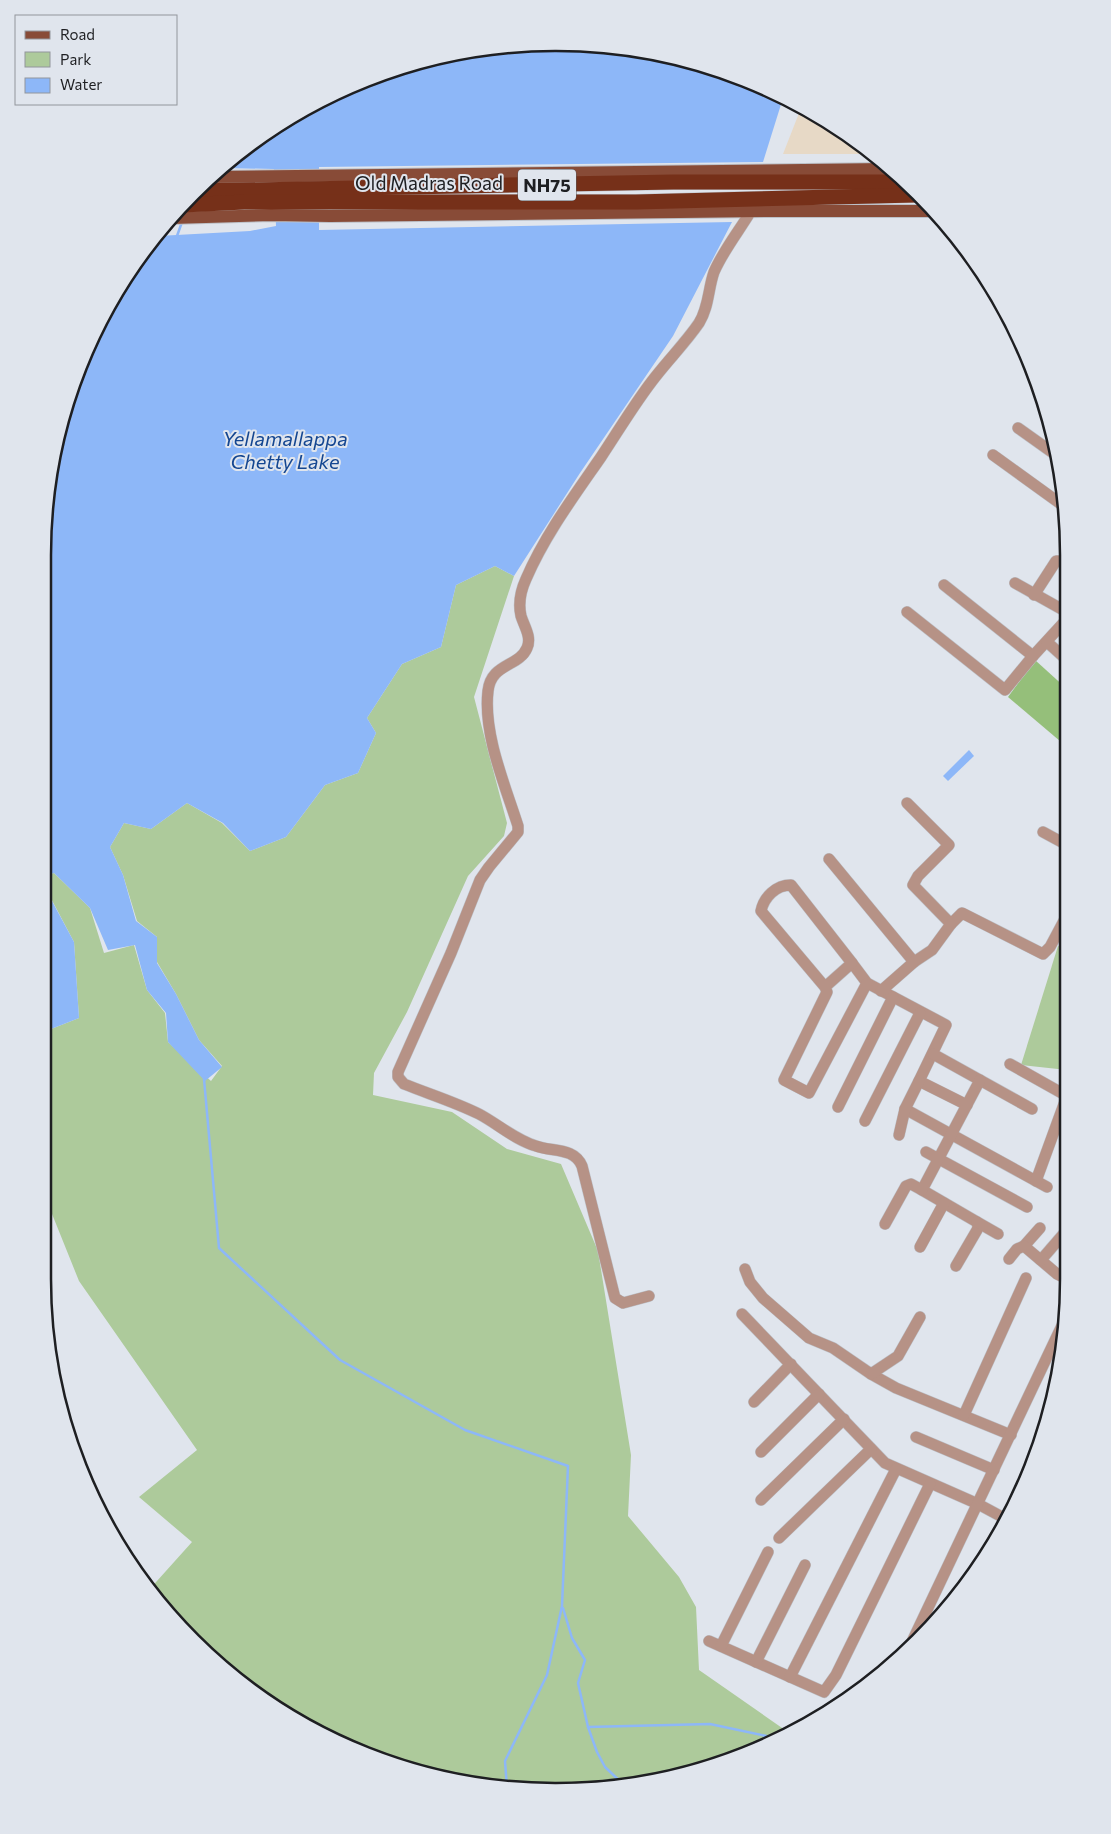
<svg xmlns="http://www.w3.org/2000/svg" width="1111" height="1834" font-family="Commissioner,sans-serif">
  <style>
    .industrial { fill: #e7d9c6 }
    .green { fill: #adca9b }
    .forest { fill: #95bf7a }
    .water { fill: #8db7f8 }
    .lines { fill: none; stroke-linecap: round; stroke-linejoin: round }
    .stream { stroke: #8db7f8; stroke-width: 2.5 }
    .minor-casing { stroke: #bdc1c8; stroke-width: 12 }
    .major-casing { stroke: #bdc1c8; stroke-width: 14 }
    .highway-casing { stroke: #bdc1c8; stroke-width: 16 }
    .minor { stroke: #b69286; stroke-width: 11 }
    .major { stroke: #884b37; stroke-width: 12 }
    .highway { stroke: #763019; stroke-width: 15 }
    .labels { text-anchor: middle; dominant-baseline: central; stroke-width: 4; stroke-linejoin: round; paint-order: stroke }
    .shield { fill: #e0e5ed; stroke: #585a5f; stroke-width: 1 }
    .shield-label { font-size: 18px; font-weight: bold; fill: #1e1f22 }
    .street-label { font-size: 19px; fill: #1e1f22; stroke: #e0e5ed }
    .water-label { font-size: 20px; font-style: italic; fill: #144691; stroke: #e0e5ed }
    .rim { fill: none; stroke: #1e1f22; stroke-width: 2.5 }
  </style>
  <rect width="100%" height="100%" fill="#e0e5ed"/>
  <polygon class="industrial" points="801,108 841,129 869,154 783,154"/>
  <g class="green">
    <polygon points="495,566 514,576 474,697 507,823 504,836 468,876 407,1012 374,1073 373,1095 452,1112 507,1149 561,1164 598,1251 631,1455 628,1516 679,1577 696,1607 699,1670 785,1730 782,1739 720,1764 623,1787 555,1791 488,1787 391,1764 328,1738 243,1686 148,1591 192,1542 139,1497 197,1450 79,1281 46,1199 46,1031 79,1018 74,942 45,887 45,875 54,873 90,908 104,953 134,945 147,990 165,1013 168,1042 211,1081 222,1066 199,1040 176,994 157,962 157,937 137,921 123,875 110,847 124,823 151,829 187,803 222,823 250,851 286,837 325,785 358,773 376,733 367,718 402,664 441,647 456,585"/>
    <polygon points="1058,946 1067,950 1067,1070 1021,1065"/>
  </g>
  <polygon class="forest" points="1035,660 1067,689 1067,747 1008,697"/>
  <g class="water">
    <polygon points="556,43 656,52 752,82 783,98 763,162 319,167 319,230 732,222 673,336 580,473 514,576 495,566 456,585 441,647 402,664 367,718 376,733 358,773 325,785 286,837 250,851 223,823 187,803 151,829 124,823 110,847 123,875 136,921 157,937 157,963 176,994 199,1040 222,1067 205,1081 168,1042 166,1013 147,990 135,945 108,950 90,908 54,873 45,875 44,522 70,390 129,270 158,236 250,231 276,226 274,169 223,168 271,129 359,81 456,52"/>
    <polygon points="969,750 974,756 948,781 943,776"/>
    <polygon points="45,888 74,942 79,1018 46,1031"/>
  </g>
  <g class="lines">
    <g class="stream">
      <polyline points="177,236 182,222"/>
      <polyline points="204,1079 219,1248 340,1360 465,1430 568,1466 562,1606 547,1675 505,1761 507,1788"/>
      <polyline points="563,1608 572,1638 585,1660 578,1683 588,1727 597,1752 605,1767 625,1786"/>
      <polyline points="588,1727 710,1724 780,1739"/>
    </g>
    <defs>
      <g id="minor">
        <polyline points="1018,428 1056,455"/>
        <polyline points="993,455 1065,507"/>
        <polyline points="1015,583 1065,611 1067,615"/>
        <polyline points="944,585 1033,656"/>
        <polyline points="1034,595 1056,561 1061,561 1067,565"/>
        <polyline points="907,612 1005,690 1033,656 1067,619"/>
        <polyline points="1047,642 1067,660"/>
        <polyline points="907,803 949,845 918,876 913,885 951,924 962,913 1043,954 1050,947 1067,915"/>
        <polyline points="1043,832 1067,845"/>
        <polyline points="829,859 914,962"/>
        <polyline points="852,963 867,983 946,1025 919,1081 967,1105"/>
        <path d="M825,987L852,963L791,885C776,885 764,897 761,911L825,987L827,992L784,1080L809,1093L867,983"/>
        <polyline points="881,991 914,962 932,950 951,924"/>
        <polyline points="933,1054 1032,1109"/>
        <polyline points="1010,1064 1067,1096"/>
        <polyline points="838,1107 893,997"/>
        <polyline points="905,1109 1047,1187"/>
        <polyline points="865,1121 920,1013"/>
        <polyline points="899,1135 905,1109 919,1081"/>
        <polyline points="926,1152 1027,1207"/>
        <polyline points="1036,1181 1067,1096"/>
        <polyline points="922,1190 977,1222 978,1227 977,1230 956,1266"/>
        <polyline points="977,1222 998,1234"/>
        <polyline points="885,1224 906,1186 911,1184 922,1190 980,1080"/>
        <polyline points="1024,1246 1040,1228"/>
        <polyline points="920,1247 944,1203"/>
        <polyline points="1009,1259 1017,1249 1024,1246 1057,1274 1067,1279"/>
        <polyline points="1041,1260 1067,1230"/>
        <polyline points="745,1269 750,1282 763,1298 809,1338 833,1348 871,1374 896,1388 1011,1435"/>
        <path d="M649,1296L623,1303L615,1298L582,1166C574,1147 552,1152 536,1146C515,1140 498,1124 479,1114C455,1102 429,1094 404,1084L398,1077V1072L451,953L480,880L489,867L518,832V826C505,785 483,734 488,691C491,663 519,667 527,648C532,637 524,626 521,616C518,603 521,590 526,579C545,535 574,496 601,457C619,430 636,401 656,376C670,358 686,342 699,323C709,307 708,289 714,272C723,251 739,231 751,211"/>
        <polyline points="742,1314 885,1463 978,1504 1004,1518"/>
        <polyline points="871,1374 898,1356 920,1317"/>
        <polyline points="754,1402 791,1364"/>
        <polyline points="964,1415 1026,1278"/>
        <polyline points="916,1437 994,1470"/>
        <polyline points="761,1452 819,1394"/>
        <polyline points="761,1500 844,1419"/>
        <polyline points="779,1538 871,1449"/>
        <polyline points="709,1641 824,1692 836,1675 930,1484"/>
        <polyline points="721,1646 768,1552"/>
        <polyline points="908,1650 1067,1315"/>
        <polyline points="756,1662 805,1565"/>
        <polyline points="790,1677 896,1469"/>
      </g>
      <g id="major">
        <polyline points="212,177 886,169"/>
        <polyline points="172,218 271,215 330,216 766,211 934,211"/>
      </g>
      <g id="highway">
        <polyline points="195,191 673,182 901,182"/>
        <polyline points="183,205 244,202 636,202 915,195"/>
      </g>
    </defs>
    <use href="#minor" class="minor-casing"/>
    <use href="#major" class="major-casing"/>
    <use href="#highway" class="highway-casing"/>
    <use href="#minor" class="minor"/>
    <use href="#major" class="major"/>
    <use href="#highway" class="highway"/>
  </g>
  <g class="labels">
    <rect class="shield" x="518" y="169.5" width="58" height="31" rx="4"/>
    <g class="shield-label">
      <text x="547" y="185">NH75</text>
    </g>
    <g class="street-label">
      <text x="429" y="182">Old Madras Road</text>
    </g>
    <g class="water-label">
      <text x="285" y="438">Yellamallappa<tspan x="285" dy="23">Chetty Lake</tspan></text>
    </g>
  </g>
  <path d="M0 0H1111V1834H0ZM555 51H556A504 504 0 0 1 1060 555V1279A504 504 0 0 1 556 1783H555A504 504 0 0 1 51 1279V555A504 504 0 0 1 555 51Z" fill="#e0e5ed" fill-rule="evenodd"/>
  <path class="rim" d="M555 51H556A504 504 0 0 1 1060 555V1279A504 504 0 0 1 556 1783H555A504 504 0 0 1 51 1279V555A504 504 0 0 1 555 51Z"/>
  <rect x="15" y="15" width="162" height="90" fill="#e0e5ed" stroke="#92969c"/>
  <rect x="25" y="31" width="25" height="8" fill="#884b37" stroke="#92969c"/>
  <text x="60" y="40" font-size="15" fill="#1e1f22">Road</text>
  <rect x="25" y="52" width="25" height="15" fill="#adca9b" stroke="#92969c"/>
  <text x="60" y="65" font-size="15" fill="#1e1f22">Park</text>
  <rect x="25" y="78" width="25" height="15" fill="#8db7f8" stroke="#92969c"/>
  <text x="60" y="90" font-size="15" fill="#1e1f22">Water</text>
</svg>
